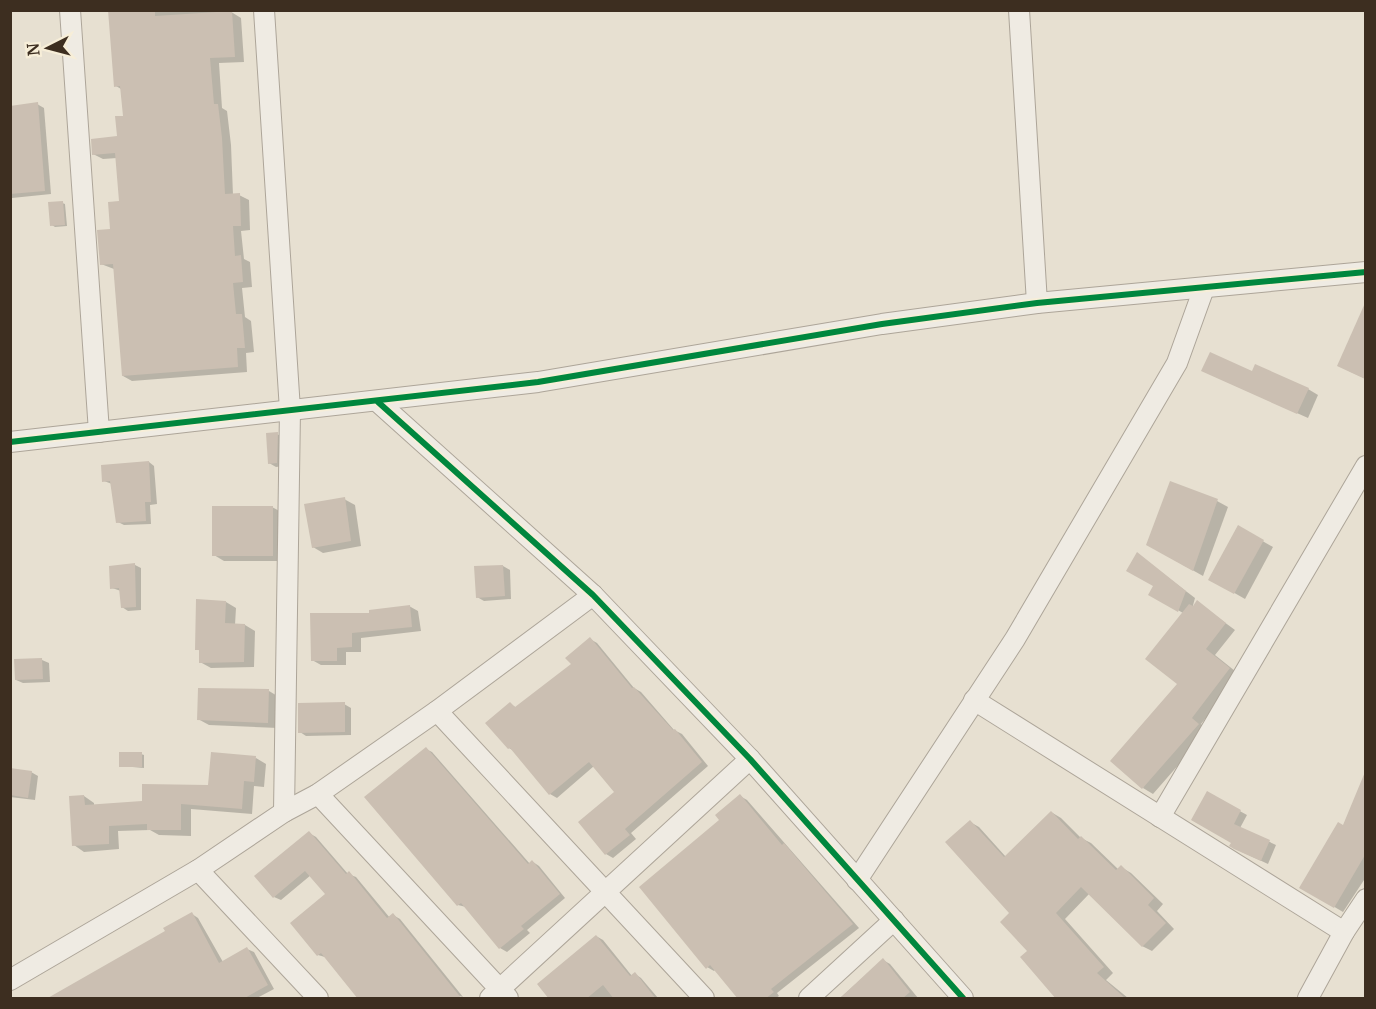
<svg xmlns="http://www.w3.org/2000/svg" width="1376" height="1009" font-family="Merriweather,serif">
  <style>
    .shadow { fill: #0003 }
    .building { fill: #cbbfb2 }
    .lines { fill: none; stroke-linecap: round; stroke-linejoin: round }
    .minor-casing { stroke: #ada599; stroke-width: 22 }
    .minor { stroke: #efebe3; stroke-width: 20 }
    .cycleway-casing { stroke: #f7eed8; stroke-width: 10 }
    .cycleway { stroke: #00873e; stroke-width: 6 }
  </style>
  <rect width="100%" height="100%" fill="#e7e0d1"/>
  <g class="shadow">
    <polygon points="111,10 228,10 241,18 244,62 219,63 222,108 227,111 231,145 233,195 239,195 249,200 250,230 241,231 244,259 250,262 252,287 242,288 245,317 251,321 254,352 246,353 247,372 132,381 123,376 114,269 101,264 120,202 117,158 103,159 93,154 118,138 124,117 121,89 116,86"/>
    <polygon points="37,104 44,108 51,194 12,198 10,108"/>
    <polygon points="62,203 65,204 67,226 55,227 52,225"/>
    <polygon points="1364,310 1366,310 1366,379 1349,371"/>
    <polygon points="1252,373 1308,389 1318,395 1308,418 1214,376"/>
    <polygon points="277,434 284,438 284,466 276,467 269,463"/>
    <polygon points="149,462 154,466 157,504 150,505 151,524 124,525 118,522 112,484 104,481"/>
    <polygon points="344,499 355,505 361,546 323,553 313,547"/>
    <polygon points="1217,501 1228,507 1203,576 1148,545"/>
    <polygon points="272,507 283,513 283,561 224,561 214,555"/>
    <polygon points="1238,527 1273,547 1245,599 1210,579"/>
    <polygon points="1137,554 1195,598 1192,609 1197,602 1235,630 1215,655 1240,675 1201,724 1208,731 1153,794 1143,788 1179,684 1183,613 1150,594 1155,585"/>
    <polygon points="135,565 141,568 141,610 128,611 122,607 121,591 112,588"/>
    <polygon points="503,566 510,570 511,599 484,601 477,597"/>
    <polygon points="226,602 236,608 235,625 245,625 255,631 254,667 211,668 200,662 201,651 196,649"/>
    <polygon points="409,606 418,611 421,631 361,638 361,652 346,652 346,665 321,665 312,660 371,615"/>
    <polygon points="590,639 597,643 634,688 641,692 674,730 682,734 708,766 631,833 636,839 613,858 606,854 616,792 594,766 557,798 550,794 516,752 509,748 510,704 517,708 573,664"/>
    <polygon points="42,660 49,663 50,682 23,683 16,680"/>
    <polygon points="269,691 279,697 278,728 209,725 198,719"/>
    <polygon points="344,704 351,708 351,735 306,736 300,732"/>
    <polygon points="426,749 432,752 530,864 533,862 539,866 565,898 527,930 530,933 507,952 500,948 466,907 458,905"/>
    <polygon points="141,754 144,755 144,768 121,766"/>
    <polygon points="256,758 266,764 264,787 254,786 252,814 191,809 191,836 159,835 150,830 118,831 119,849 84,852 74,845 84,796 94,803 94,806 143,803 210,786"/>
    <polygon points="10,770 31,772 38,776 35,800 10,797"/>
    <polygon points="1364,779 1366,877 1343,912 1301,887 1343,827"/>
    <polygon points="1207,793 1247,815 1240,828 1276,845 1268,864 1242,852"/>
    <polygon points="740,796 747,800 859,928 777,993 779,996 776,998 740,998 716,969 714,971 707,967 721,820"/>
    <polygon points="1051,812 1061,818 1081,838 1091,843 1119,870 1121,867 1131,873 1163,904 1157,911 1174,929 1152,951 1142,946 1090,893 1065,919 1113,973 1106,980 1128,998 1058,998 1029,951 970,822 979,827 1006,857"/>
    <polygon points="309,833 316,837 348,874 356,877 390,918 393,915 400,919 463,997 318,955 327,894 311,875 281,900 274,897"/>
    <polygon points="192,914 198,918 223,962 247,949 254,952 274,989 257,998 49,998 167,932"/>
    <polygon points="596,936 603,940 632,976 635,974 641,978 658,998 551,998"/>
    <polygon points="883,960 890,964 918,998 840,998"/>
  </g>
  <g class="building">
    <polygon points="108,10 155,10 155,16 232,11 235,57 210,58 214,104 218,104 222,138 225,194 240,193 241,226 233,226 235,256 241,255 243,282 233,283 236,314 242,314 245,348 237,348 238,367 122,376 113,264 100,265 97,230 110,229 108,202 119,201 115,153 92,155 91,139 117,136 115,116 123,116 120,86 114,87"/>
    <polygon points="38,102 45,191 10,194 10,106"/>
    <polygon points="63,201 65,225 50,226 48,202"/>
    <polygon points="1365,303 1365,379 1337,366"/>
    <polygon points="1210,352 1252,371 1255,364 1309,388 1297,414 1201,371"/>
    <polygon points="278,432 277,463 268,464 266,433"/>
    <polygon points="149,461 151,502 145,502 146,521 116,523 110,481 102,482 101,465"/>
    <polygon points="1170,481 1218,499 1193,571 1146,545"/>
    <polygon points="345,497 351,541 312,548 304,504"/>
    <rect x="212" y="506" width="61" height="50"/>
    <polygon points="1238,525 1264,540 1234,594 1208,580"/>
    <polygon points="1137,552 1186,591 1178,612 1148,595 1153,586 1126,571"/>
    <polygon points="135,563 136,607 121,608 119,588 110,589 109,566"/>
    <polygon points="503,565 505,596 476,598 474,566"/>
    <polygon points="196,599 226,601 225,623 245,624 244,662 199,663 199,650 195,650"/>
    <polygon points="1197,600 1226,623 1206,649 1230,668 1192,718 1199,724 1142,789 1110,761 1177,684 1145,659 1189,604 1193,606"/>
    <polygon points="410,605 412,627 352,633 352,647 337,648 337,661 311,661 310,613 369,613 369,610"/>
    <polygon points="590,637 632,688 634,687 673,730 675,729 702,762 625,829 630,835 605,855 578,822 614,792 589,762 549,795 510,748 508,749 485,723 510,702 515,707 571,664 565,658"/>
    <polygon points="42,658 43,679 15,680 14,659"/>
    <polygon points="198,688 269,689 268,723 197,720"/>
    <polygon points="345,702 345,732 298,733 298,703"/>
    <polygon points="426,747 528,864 532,860 560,894 521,926 524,929 499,949 461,903 457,906 364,797"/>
    <rect x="119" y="752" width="23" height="15"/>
    <polygon points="211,752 256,756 254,782 244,781 242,809 181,804 181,830 147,830 147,824 109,826 109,844 72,846 69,796 84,795 85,805 142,801 142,784 208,785"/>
    <polygon points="10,768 32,771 28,798 10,795"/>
    <polygon points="1365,772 1365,855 1334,908 1299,888 1338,822 1343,825"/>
    <polygon points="1207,791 1241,810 1234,824 1270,840 1261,861 1234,849 1229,846 1231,843 1191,820"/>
    <polygon points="740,794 782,845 784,843 853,924 771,989 774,992 765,999 738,999 710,965 706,969 639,887 719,820 715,815"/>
    <polygon points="1051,811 1078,839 1081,836 1116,870 1121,865 1154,898 1148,905 1166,923 1142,947 1081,887 1056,913 1104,967 1097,973 1126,999 1056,999 1020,957 1027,951 1000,922 1009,913 945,842 970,820 1004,857"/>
    <polygon points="309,831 346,874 349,871 387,918 393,913 462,999 358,999 321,953 317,956 290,923 325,894 305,871 273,898 254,876"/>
    <polygon points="192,912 219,963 247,947 268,985 243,999 46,999 165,931 163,928"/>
    <polygon points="596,935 630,976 635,972 656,999 614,999 603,985 586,999 549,999 537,984"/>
    <polygon points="883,958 910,992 902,999 839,999"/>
  </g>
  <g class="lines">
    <defs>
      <g id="minor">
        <polyline points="70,10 99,432"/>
        <polyline points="264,10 290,410 284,812"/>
        <polyline points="1019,10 1037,303"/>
        <polyline points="378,402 593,595 750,759 963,998"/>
        <polyline points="10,442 538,382 882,324 1037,303 1366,272"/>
        <polyline points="974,700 1344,932"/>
        <polyline points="437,711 704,998"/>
        <polyline points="318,794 508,998"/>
        <polyline points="1160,817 1366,466"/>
        <polyline points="198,870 318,998"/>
        <polyline points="857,880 1015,639 1177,363 1204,288"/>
        <polyline points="10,980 198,870 284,812 318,794 437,711 593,595"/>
        <polyline points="490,998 750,759"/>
        <polyline points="809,998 894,920"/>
        <polyline points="1308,998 1344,932 1366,899"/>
      </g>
    </defs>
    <use href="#minor" class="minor-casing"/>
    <use href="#minor" class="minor"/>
    <defs>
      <g id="cycleway">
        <polyline points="378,402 593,595 750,759 963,998"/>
        <polyline points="10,442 538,382 882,324 1037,303 1366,272"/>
      </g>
    </defs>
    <use href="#cycleway" class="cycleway-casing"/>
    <use href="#cycleway" class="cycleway"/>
  </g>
  <rect width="1376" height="1009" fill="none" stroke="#3d2e20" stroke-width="24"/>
  <g transform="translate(48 48) rotate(264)" stroke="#f7eed8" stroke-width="4.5" paint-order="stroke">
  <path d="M0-4.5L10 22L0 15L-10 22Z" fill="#3d2e20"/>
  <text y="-9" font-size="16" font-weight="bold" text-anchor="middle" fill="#3d2e20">N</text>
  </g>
</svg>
